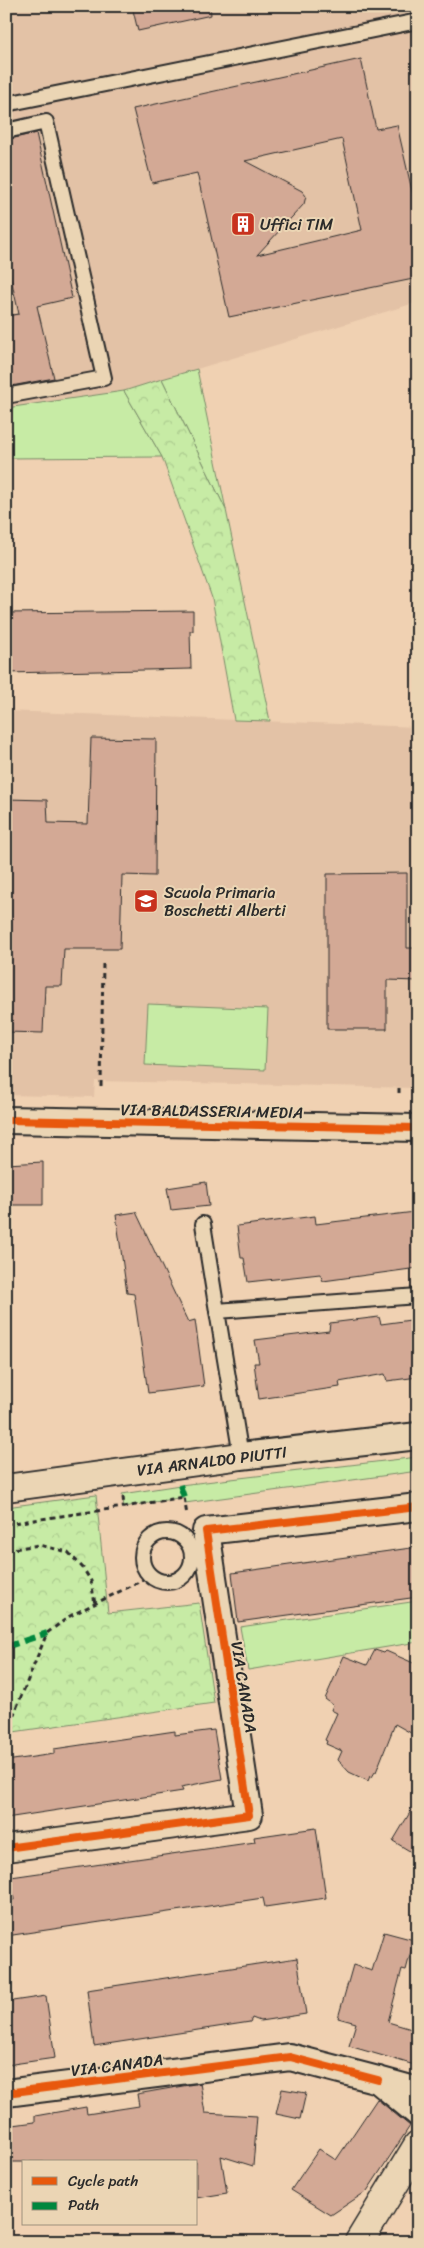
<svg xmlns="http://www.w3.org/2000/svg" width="424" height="2248" font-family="Sriracha,sans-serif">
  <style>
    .built { fill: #e3c2a6 }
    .grass { fill: #c7eba5; stroke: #798b68 }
    .forest { fill: url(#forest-crowns); stroke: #798b68 }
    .building { fill: #d3a995; stroke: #2b2b2b; fill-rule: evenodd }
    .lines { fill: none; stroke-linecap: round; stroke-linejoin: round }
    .lane-casing { stroke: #2b2b2b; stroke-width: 18 }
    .street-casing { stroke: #2b2b2b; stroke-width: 30 }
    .secondary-casing { stroke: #2b2b2b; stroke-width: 31 }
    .path { stroke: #2b2b2b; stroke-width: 3; stroke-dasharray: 5 4; stroke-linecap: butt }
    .lane { stroke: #ebd5b4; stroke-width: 14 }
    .street { stroke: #ebd5b4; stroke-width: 26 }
    .secondary { stroke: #ebd5b4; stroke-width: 28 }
    .quiet { stroke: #00873e; stroke-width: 6; stroke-dasharray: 12 6; stroke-linecap: butt }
    .cycleway-casing { stroke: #ebd5b4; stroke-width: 11 }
    .cycleway { stroke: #e8590c; stroke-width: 8 }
    .labels { text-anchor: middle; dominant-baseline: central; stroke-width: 4; stroke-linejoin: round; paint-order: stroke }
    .poi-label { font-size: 16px; fill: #2b2b2b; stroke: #ebd5b4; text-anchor: start }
    .street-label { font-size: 16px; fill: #2b2b2b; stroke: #ebd5b4 }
  </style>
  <defs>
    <pattern id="forest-crowns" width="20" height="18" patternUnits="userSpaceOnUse" patternTransform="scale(1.25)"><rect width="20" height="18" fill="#c7eba5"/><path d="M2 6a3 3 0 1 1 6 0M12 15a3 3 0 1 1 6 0" fill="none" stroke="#abca8e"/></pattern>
  </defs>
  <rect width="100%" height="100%" fill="#f0d1b2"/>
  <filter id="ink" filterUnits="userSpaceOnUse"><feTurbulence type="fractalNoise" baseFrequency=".02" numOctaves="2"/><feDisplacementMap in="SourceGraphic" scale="10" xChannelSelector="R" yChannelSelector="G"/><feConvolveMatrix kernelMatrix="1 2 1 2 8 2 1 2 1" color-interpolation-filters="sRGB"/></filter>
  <g filter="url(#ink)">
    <g class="built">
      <polygon points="6,6 418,6 418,302 124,391 6,408"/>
      <polygon points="6,711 418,727 418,1088 95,1081 94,1097 6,1095"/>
    </g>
    <g class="grass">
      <polygon points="197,369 226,510 162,379"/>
      <polygon points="124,391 162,457 6,458 6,408"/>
      <polygon points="148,1004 268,1009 265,1070 145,1065"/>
      <polygon points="418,1457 418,1471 185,1503 184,1497 124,1507 122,1494 180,1485"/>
      <polygon points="418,1601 418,1642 248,1670 240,1627"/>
    </g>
    <g class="forest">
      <polygon points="162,379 226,510 270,721 234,720 212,598 162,457 124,391"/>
      <polygon points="96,1495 108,1613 199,1603 214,1703 6,1733 6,1507"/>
    </g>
    <g class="building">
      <polygon points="132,6 210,6 211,15 138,31"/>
      <path d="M361,59L376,129L397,125L418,217V278L229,317L197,173L152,183L133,109ZM342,139L362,230L257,255L304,204L306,196L302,191L245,161Z"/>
      <polygon points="36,133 72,298 37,306 54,378 6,387 6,316 19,314 6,257 6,140"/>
      <polygon points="193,611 193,631 190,631 191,669 6,673 6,613"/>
      <polygon points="91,738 156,739 155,876 122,875 120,949 64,949 62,986 45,986 43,1033 6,1032 6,799 47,800 48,823 88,824"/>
      <polygon points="407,873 407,948 418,948 418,981 387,980 387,1029 327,1029 327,874"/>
      <polygon points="43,1162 43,1205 6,1205 6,1164"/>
      <polygon points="206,1182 209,1206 171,1210 167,1188"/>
      <polygon points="136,1212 188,1322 195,1320 204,1386 148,1393 134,1294 127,1293 116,1215"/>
      <polygon points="415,1212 418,1218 418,1268 323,1281 320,1274 248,1282 244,1258 241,1258 237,1226 315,1216 316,1224"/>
      <polygon points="379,1317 381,1324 418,1319 418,1377 387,1381 385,1374 339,1382 340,1387 259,1399 254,1363 259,1363 255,1340 329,1331 330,1323"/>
      <polygon points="418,1547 418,1597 238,1622 232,1573"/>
      <polygon points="375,1650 384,1653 386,1651 418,1665 418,1737 395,1724 376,1772 375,1772 372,1777 370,1776 368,1781 349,1772 338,1760 342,1751 326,1744 327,1741 325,1740 337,1713 331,1710 333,1705 325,1699 344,1656 367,1665"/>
      <polygon points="214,1730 222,1779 181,1787 183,1791 6,1818 6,1761 54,1754 54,1749 175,1731 175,1735"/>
      <polygon points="418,1799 418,1856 393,1841"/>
      <polygon points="316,1828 326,1898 265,1907 263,1898 6,1936 6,1900 14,1900 11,1877 255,1842 254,1837"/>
      <polygon points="384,1932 414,1940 406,1970 402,1969 388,2022 418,2031 418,2066 349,2046 356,2023 338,2018 353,1965 372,1971"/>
      <polygon points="297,1958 306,2014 260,2021 252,2018 250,2022 94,2046 87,1990"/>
      <polygon points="46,1996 55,2058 6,2065 6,2002"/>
      <polygon points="200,2083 205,2113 257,2116 253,2166 221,2156 227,2193 196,2198 196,2162 6,2162 6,2126 35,2122 35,2116 86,2107 87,2114 139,2106 137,2094"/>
      <polygon points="282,2089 306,2093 300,2119 276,2114"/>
      <polygon points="377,2099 410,2126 367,2191 331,2215 291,2190 319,2149 336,2160"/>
    </g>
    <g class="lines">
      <defs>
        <g id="lane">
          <polyline points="6,104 418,21"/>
          <polyline points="6,131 46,122 104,378 6,396"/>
          <polyline points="203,1224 217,1311"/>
          <polyline points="241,1456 217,1311 418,1296"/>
          <circle cx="167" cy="1557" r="25"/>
        </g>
        <g id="street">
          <polyline points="6,1120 418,1128"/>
          <polyline points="6,1488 241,1456 418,1436"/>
          <polyline points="6,1848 249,1815 206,1531 418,1507"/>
          <polyline points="418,2091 378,2080 418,2113"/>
          <polyline points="6,2093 290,2057 378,2080"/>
        </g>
        <polyline id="secondary" points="359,2242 418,2145"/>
      </defs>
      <use href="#lane" class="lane-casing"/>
      <use href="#street" class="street-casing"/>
      <use href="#secondary" class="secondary-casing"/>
      <g class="path">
        <polyline points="101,1086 103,962"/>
        <polyline points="399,1093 399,1088"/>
        <polyline points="123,1497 124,1507 184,1497 187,1515"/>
        <polyline points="6,1524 124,1507"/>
        <polyline points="6,1550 39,1545 68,1552 83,1568 91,1581 95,1604"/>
        <polyline points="6,1722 14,1714 47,1633 70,1616 151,1576"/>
      </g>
      <use href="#lane" class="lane"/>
      <use href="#street" class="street"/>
      <use href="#secondary" class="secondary"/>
      <g class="quiet">
        <polyline points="180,1485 184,1497"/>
        <polyline points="6,1647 47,1633"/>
      </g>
      <defs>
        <g id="cycleway">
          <polyline points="6,1120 418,1128"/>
          <polyline points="6,1848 249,1815 206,1531 418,1507"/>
          <polyline points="6,2093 290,2057 378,2080"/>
        </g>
      </defs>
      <use href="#cycleway" class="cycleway-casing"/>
      <use href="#cycleway" class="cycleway"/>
    </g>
  </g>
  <defs>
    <symbol id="building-square" viewBox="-11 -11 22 22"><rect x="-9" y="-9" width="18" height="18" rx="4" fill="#c8321e" stroke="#ebd5b4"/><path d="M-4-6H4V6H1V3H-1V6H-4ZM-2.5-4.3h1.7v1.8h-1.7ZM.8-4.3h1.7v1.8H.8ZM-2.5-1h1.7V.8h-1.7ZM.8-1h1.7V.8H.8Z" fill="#fff"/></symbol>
    <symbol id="school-square" viewBox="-11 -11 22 22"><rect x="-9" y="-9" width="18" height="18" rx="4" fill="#c8321e" stroke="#ebd5b4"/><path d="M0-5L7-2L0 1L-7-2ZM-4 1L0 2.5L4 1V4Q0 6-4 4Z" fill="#fff"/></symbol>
  </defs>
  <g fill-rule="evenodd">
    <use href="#building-square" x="229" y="210" width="28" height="28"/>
    <use href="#school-square" x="132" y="887" width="28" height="28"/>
  </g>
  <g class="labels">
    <g class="poi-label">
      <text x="260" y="224">Uffici TIM</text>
      <text x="164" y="892">Scuola Primaria<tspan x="164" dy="18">Boschetti Alberti</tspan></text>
    </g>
    <g class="street-label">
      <text transform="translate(212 1111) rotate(1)">VIA BALDASSERIA MEDIA</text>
      <text transform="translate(212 1461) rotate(-7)">VIA ARNALDO PIUTTI</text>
      <text transform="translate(244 1687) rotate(81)">VIA CANADA</text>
      <text transform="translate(117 2065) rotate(-7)">VIA CANADA</text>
    </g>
  </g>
  <rect width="424" height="2248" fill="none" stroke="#ebd5b4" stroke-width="25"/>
  <rect x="12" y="12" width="399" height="2223" fill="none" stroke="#2b2b2b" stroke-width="2" filter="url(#ink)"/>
  <rect x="22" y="2160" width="175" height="65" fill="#ebd5b4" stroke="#9e917d"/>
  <rect x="32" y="2177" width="25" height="8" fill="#e8590c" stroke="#9e917d"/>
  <text x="68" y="2186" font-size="15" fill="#2b2b2b">Cycle path</text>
  <rect x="32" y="2202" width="25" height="8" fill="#00873e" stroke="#9e917d"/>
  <text x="68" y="2210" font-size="15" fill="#2b2b2b">Path</text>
</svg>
